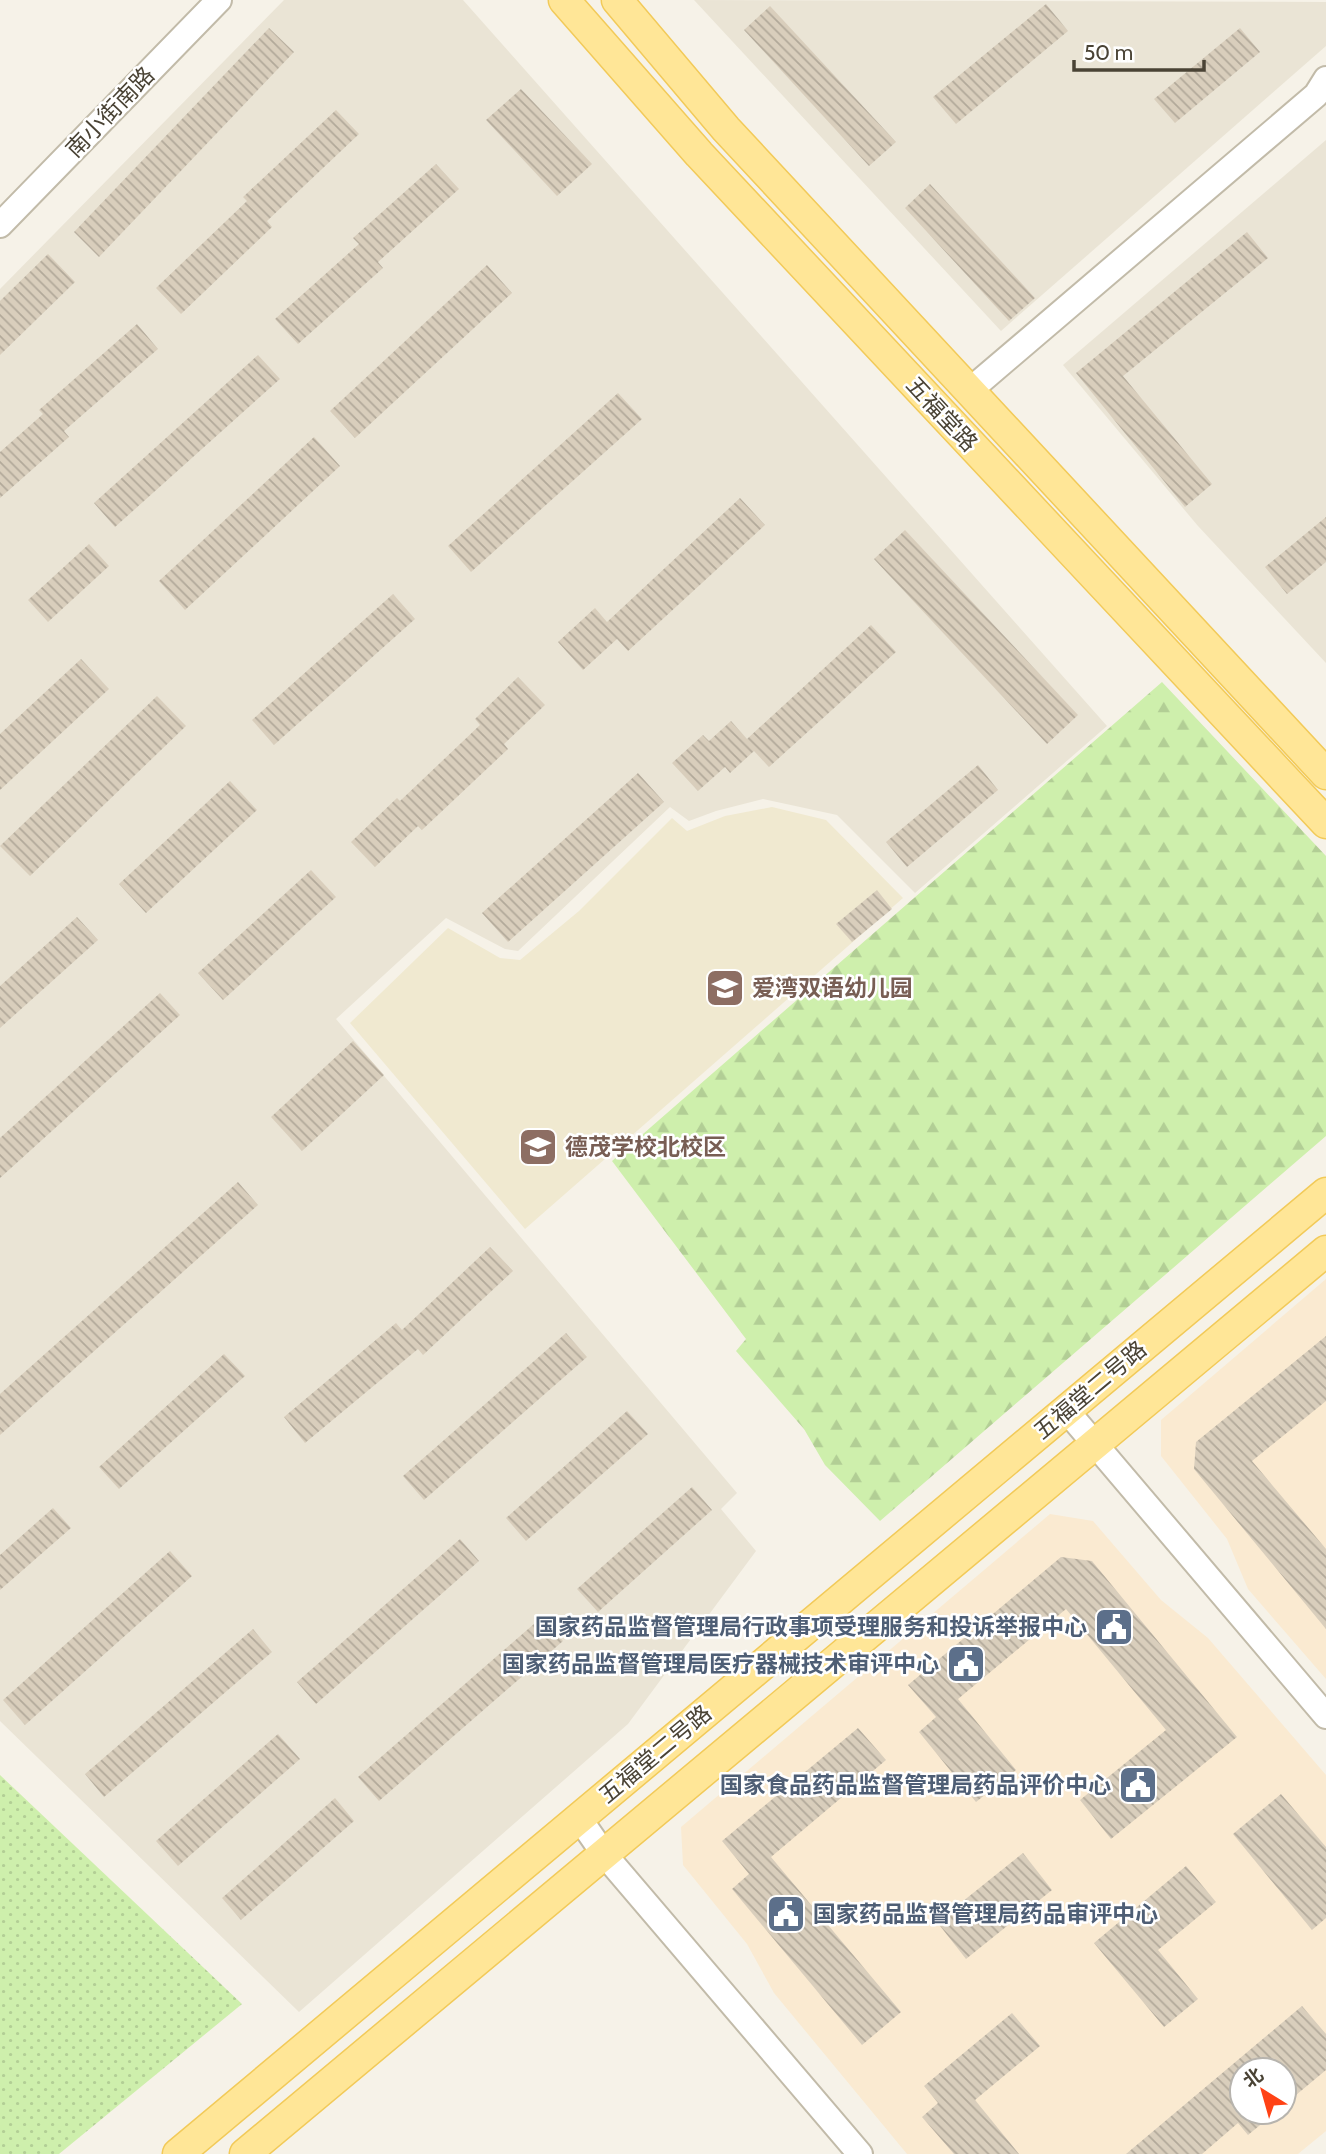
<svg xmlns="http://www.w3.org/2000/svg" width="1326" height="2154" font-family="Cabin,'Noto Sans SC',sans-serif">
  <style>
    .residential { fill: #eae4d5 }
    .commercial { fill: #faead1; fill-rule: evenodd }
    .education { fill: #f0e9d0 }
    .grass { fill: url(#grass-dots) }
    .forest { fill: url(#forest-firs) }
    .building { fill: url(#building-back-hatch) }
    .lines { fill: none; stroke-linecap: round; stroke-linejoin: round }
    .minor-casing { stroke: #c2bba9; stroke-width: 28 }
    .major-casing { stroke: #f2ca59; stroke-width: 33 }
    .minor { stroke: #fff; stroke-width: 24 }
    .major { stroke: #ffe697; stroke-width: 30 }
    .labels { text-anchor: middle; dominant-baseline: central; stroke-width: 5; stroke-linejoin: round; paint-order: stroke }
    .street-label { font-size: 23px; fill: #4a4335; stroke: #fff }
    .education-label { font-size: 23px; font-weight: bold; fill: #785e54; stroke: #fff; text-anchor: start }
    .service-label { font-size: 23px; font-weight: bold; fill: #4e5e75; stroke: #fff; text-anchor: end }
  </style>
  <defs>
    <pattern id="grass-dots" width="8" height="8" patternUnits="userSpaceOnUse" patternTransform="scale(1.75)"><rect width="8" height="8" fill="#ceefac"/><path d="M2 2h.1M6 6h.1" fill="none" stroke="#b2ce95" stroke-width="1.8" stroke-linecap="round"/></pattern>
    <pattern id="forest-firs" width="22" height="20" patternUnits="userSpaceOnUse" patternTransform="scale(1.75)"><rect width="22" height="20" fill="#ceefac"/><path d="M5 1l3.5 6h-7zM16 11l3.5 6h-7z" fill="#b2ce95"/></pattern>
    <pattern id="building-back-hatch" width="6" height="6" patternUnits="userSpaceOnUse" patternTransform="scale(1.75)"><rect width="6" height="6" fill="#d9cebc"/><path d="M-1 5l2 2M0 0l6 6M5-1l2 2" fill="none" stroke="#b2a99a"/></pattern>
  </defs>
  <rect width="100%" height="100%" fill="#f6f2e8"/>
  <g class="residential">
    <polygon points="284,0 463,0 1107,726 915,893 837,815 763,799 716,811 689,821 670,807 518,951 505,949 446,918 336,1019 737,1493 721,1509 756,1551 628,1724 299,2012 0,1721 0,289"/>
    <polygon points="694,0 1326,2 1326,46 1001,331"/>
    <polygon points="1326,140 1326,663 1198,526 1063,365"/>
  </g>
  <g class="commercial">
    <polygon points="1326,1279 1326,1679 1248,1589 1227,1539 1161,1456 1161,1420"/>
    <path d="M1050,1514L1093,1521L1161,1600L1208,1638L1326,1775V2131L1298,2154H907L774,1993L747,1944L683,1865L681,1827ZM1242,2070H1284V2112H1242Z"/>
  </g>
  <polygon class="education" points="772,807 826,820 903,898 525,1229 350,1023 448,928 500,958 520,960 579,911 672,818 687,831 725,816"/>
  <polygon class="grass" points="0,1775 242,2004 59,2154 0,2154"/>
  <polygon class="forest" points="1162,682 1326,856 1326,1136 880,1521 825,1465 804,1429 736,1351 746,1339 612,1161"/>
  <g class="building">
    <polygon points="1046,4 1068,31 956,124 933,97"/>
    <polygon points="770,6 896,142 869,166 744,30"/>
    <polygon points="269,28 294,52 99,257 74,232"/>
    <polygon points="1240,28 1260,52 1175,123 1154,99"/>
    <polygon points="521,89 592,164 557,196 486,120"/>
    <polygon points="336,110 359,134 267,221 272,227 181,314 156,288 247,201 243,197"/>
    <polygon points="436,164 459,189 378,262 383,268 298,344 275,319 359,244 353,238"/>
    <polygon points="930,184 1035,298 1009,321 905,208"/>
    <polygon points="1247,232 1268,258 1123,376 1212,484 1185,507 1076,373"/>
    <polygon points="48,254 75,282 0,355 0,301"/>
    <polygon points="487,265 512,293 355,438 330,411"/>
    <polygon points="137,324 158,349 64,431 69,437 0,498 0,452 43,414 39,410"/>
    <polygon points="258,355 280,379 115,527 94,503"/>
    <polygon points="618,393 642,419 471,572 448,546"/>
    <polygon points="314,437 340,466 185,610 159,581"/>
    <polygon points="740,498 765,525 628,651 617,639 583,670 558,642 595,608 607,622"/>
    <polygon points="1326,517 1326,562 1287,594 1265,567"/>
    <polygon points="905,530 1078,715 1047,744 874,559"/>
    <polygon points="89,544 109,566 48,622 28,600"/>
    <polygon points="393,594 415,619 274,745 252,720"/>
    <polygon points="871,625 896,652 769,767 754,751 730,773 725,767 698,791 672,763 703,735 709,741 731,721 747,739"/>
    <polygon points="81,659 109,689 0,790 0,734"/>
    <polygon points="518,677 545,705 504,744 508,749 422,830 418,826 375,867 351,842 397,798 400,801 480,725 475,719"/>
    <polygon points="157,696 186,726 30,876 0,846"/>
    <polygon points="978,765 998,790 907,867 886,842"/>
    <polygon points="638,773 664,802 508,942 482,913"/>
    <polygon points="230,781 257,810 146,913 119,884"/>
    <polygon points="311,870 336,897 223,1000 198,973"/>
    <polygon points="877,890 892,909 852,942 836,924"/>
    <polygon points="77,917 98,940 0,1028 0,986"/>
    <polygon points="160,993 180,1015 0,1178 0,1138"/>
    <polygon points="353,1041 384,1075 302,1151 271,1117"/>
    <polygon points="238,1182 258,1205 0,1435 0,1394"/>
    <polygon points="490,1247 513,1271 423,1355 418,1349 305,1443 284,1417 396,1323 402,1330"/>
    <polygon points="566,1333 587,1357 424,1500 403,1476"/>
    <polygon points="1326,1336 1326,1401 1252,1461 1326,1549 1326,1629 1194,1469 1196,1442"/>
    <polygon points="224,1354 245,1376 119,1489 99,1467"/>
    <polygon points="627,1411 648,1434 526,1541 506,1518"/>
    <polygon points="692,1487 712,1510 598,1612 577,1589"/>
    <polygon points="53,1508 71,1528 0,1590 0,1555"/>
    <polygon points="460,1539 479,1561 316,1704 297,1682"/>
    <polygon points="170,1551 192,1576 25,1725 3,1700"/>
    <polygon points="1061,1557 1092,1561 1237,1737 1111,1839 1080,1800 1166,1730 1066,1609 958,1699 1016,1770 976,1802 919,1732 936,1717 908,1685"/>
    <polygon points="542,1617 563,1641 379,1801 358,1777"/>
    <polygon points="253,1629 272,1652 104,1797 85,1774"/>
    <polygon points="858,1728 886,1760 771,1857 901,2012 862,2045 732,1889 749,1874 722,1841"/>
    <polygon points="278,1734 300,1759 178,1866 156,1841"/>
    <polygon points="1281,1794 1326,1847 1326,1918 1312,1930 1233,1834"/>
    <polygon points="335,1798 354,1821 241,1920 222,1898"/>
    <polygon points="1023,1853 1052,1890 966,1959 937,1922"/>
    <polygon points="1186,1866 1216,1902 1158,1950 1198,1999 1164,2027 1094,1943"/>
    <polygon points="1302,2006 1326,2034 1326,2070 1284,2105 1284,2070 1242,2070 1242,2112 1276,2112 1248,2135 1238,2123 1202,2154 1126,2154"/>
    <polygon points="1012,2013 1040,2046 975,2100 1019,2154 954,2154 922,2117 938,2103 924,2086"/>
  </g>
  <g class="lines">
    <defs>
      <g id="minor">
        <polyline points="0,225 219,0"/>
        <polyline points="969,391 1316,95 1326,79"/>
        <polyline points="1066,1410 1326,1716"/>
        <polyline points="579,1818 604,1854 860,2154"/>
      </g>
      <g id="major">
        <polyline points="564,0 699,154 1326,823"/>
        <polyline points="617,0 726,129 1326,774"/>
        <polyline points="178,2154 1326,1193"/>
        <polyline points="245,2154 1326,1251"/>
      </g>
    </defs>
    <use href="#minor" class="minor-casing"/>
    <use href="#major" class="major-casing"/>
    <use href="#minor" class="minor"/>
    <use href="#major" class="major"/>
  </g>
  <defs>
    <symbol id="school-square" viewBox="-11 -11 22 22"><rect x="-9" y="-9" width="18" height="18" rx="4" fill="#8d6e63" stroke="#fff"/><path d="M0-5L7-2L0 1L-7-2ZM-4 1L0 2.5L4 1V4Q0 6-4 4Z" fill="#fff"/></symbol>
    <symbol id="civic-square" viewBox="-11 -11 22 22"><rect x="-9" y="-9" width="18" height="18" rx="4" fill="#5c6f8a" stroke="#fff"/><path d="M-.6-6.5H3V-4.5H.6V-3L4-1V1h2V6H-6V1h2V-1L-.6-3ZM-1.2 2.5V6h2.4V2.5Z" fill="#fff"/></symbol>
  </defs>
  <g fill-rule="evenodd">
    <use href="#school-square" x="703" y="966" width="44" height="44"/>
    <use href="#school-square" x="516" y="1125" width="44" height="44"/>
    <use href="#civic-square" x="1092" y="1605" width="44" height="44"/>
    <use href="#civic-square" x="944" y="1642" width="44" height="44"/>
    <use href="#civic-square" x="1116" y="1763" width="44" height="44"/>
    <use href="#civic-square" x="764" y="1892" width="44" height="44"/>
  </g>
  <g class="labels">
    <g class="street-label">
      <text transform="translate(110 112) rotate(-46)">南小街南路</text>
      <text transform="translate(942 414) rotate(47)">五福堂路</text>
      <text transform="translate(1090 1390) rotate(-40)">五福堂二号路</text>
      <text transform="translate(655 1754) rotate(-40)">五福堂二号路</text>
    </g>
    <g class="education-label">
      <text x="752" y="988">爱湾双语幼儿园</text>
      <text x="565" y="1147">德茂学校北校区</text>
    </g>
    <g class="service-label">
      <text x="1087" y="1627">国家药品监督管理局行政事项受理服务和投诉举报中心</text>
      <text x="939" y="1664">国家药品监督管理局医疗器械技术审评中心</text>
      <text x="1111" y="1785">国家食品药品监督管理局药品评价中心</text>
      <text x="813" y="1914" text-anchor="start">国家药品监督管理局药品审评中心</text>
    </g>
  </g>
  <g transform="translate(1263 2091) rotate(323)"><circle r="33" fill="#ffffff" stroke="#b7b4ae" stroke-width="2"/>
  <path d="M0-5L12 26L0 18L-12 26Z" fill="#ff4215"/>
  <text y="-10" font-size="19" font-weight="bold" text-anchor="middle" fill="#4a4335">北</text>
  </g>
  <path d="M1074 60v10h130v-10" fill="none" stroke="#4a4335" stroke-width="3.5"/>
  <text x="1084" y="60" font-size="21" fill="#4a4335" stroke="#ffffff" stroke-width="5" paint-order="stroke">50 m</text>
</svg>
